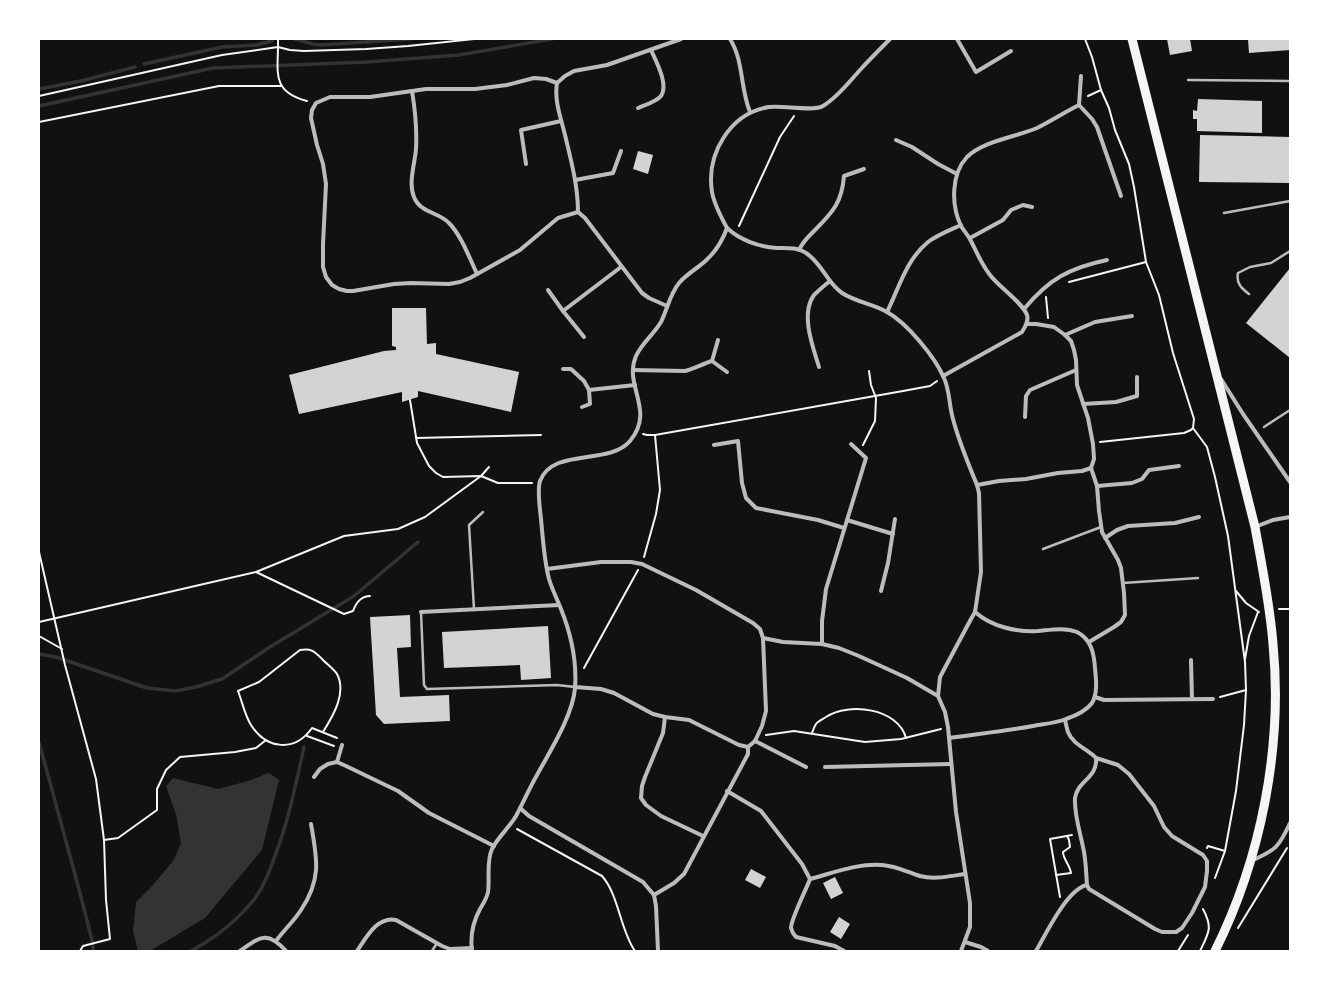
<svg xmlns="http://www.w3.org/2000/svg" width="1329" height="990" font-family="'DM Sans',sans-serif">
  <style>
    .water { fill: #333 }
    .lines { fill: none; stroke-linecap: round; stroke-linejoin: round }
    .stream { stroke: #333; stroke-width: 3.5 }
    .building { fill: #d3d3d3 }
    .path { stroke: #f5f5f5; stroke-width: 2 }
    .service { stroke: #bcbcbc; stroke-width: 2.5 }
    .minor { stroke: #bcbcbc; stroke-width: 4 }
    .primary { stroke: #f5f5f5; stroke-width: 9 }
  </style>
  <rect width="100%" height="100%" fill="#111"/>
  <polygon class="water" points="269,773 279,780 262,850 205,918 150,951 138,951 133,931 136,902 152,886 173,861 181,843 176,814 166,786 173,778 218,789 248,781"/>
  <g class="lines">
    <g class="stream">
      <polyline points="295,39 313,44 321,45 410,39"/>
      <polyline points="144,64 222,47 258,45 256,45 272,41"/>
      <polyline points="39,89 81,81 135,67"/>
      <polyline points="39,106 213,68 366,62 459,55 552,39"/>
      <polyline points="39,654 56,657 147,688 175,691 196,687 222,679 270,647 354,596 418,542"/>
      <polyline points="39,742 80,893 93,944 93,951"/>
      <path d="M191,951C215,938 239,919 256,897C265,884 271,868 276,853C289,819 296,783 304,747"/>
    </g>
  </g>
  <g class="building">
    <polygon points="1167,39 1190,39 1192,51 1170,55"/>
    <polygon points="1248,39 1290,39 1290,50 1249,53"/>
    <polygon points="1198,99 1262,101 1262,133 1197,131 1197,119 1193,119 1193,110 1197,111"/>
    <polygon points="1200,135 1290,137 1290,183 1199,182"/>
    <polygon points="638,151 653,155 648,174 633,169"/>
    <polygon points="1290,268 1290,358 1246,323"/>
    <polygon points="392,308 426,308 427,344 436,343 436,354 519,372 511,412 418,391 418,397 402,402 402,392 299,414 289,375 384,351 396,350 396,347 392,346"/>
    <polygon points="410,615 411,647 397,648 400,697 449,695 450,721 384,724 376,715 370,617"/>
    <polygon points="548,626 551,678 521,680 520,665 444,668 442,632"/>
    <polygon points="751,869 766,877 760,888 745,880"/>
    <polygon points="835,877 843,893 831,899 823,883"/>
    <polygon points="839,917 850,924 841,939 830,932"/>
  </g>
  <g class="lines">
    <g class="path">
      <path d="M278,39C279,70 269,91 307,101"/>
      <polyline points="1085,39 1092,57 1101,90 1109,108 1115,130 1129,164 1134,187 1146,262 1159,295 1173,353 1194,419 1193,428 1207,447 1215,477 1228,536 1245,662 1246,690 1244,725 1236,791 1225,851 1215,878"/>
      <polyline points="39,96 222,55 278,47 290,50 304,51 366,49 408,46 474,39"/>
      <polyline points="1088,96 1101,90"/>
      <polyline points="39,122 219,86 282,86"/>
      <polyline points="739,226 780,137 794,116"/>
      <polyline points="1069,282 1146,262"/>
      <polyline points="1046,297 1048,318"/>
      <polyline points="410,400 417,443 429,466 436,473 443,477 481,476 498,483 532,483"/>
      <polyline points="643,434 647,435 655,435 903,391 930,386 937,381"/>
      <polyline points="416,438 541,435"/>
      <polyline points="1100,442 1184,433 1191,430 1193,428"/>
      <polyline points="863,445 875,421 876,398 871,385 869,371"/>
      <polyline points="39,552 65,665 96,779 104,840 106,900 110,939 83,946 80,951"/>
      <polyline points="644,557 656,514 660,490 655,435"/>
      <path d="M256,572L344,614L353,611C356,603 361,596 370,596"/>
      <polyline points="1236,591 1246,603 1259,612"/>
      <polyline points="1279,609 1290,609"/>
      <polyline points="39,622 256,572 344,536 398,529 425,517 481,476 489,467"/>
      <polyline points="39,636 62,649"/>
      <polyline points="1245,659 1249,636 1258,612"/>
      <polyline points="584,668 638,570"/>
      <polyline points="1220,697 1246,690"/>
      <path d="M323,732C333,716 347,693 337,674C334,669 328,665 324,661C315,652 313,648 300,650L259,682L238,691C242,701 245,716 251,725C267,750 295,752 312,728L337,738"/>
      <path d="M812,733C813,730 814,727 816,724C818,721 823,719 826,717C849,702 898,708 906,738"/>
      <polyline points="766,735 794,731 865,742 901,739 941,729"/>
      <polyline points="307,736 334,746"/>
      <path d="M517,829L602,876C619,895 620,930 635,951"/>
      <polyline points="104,840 118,838 157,810 157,789 166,770 180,757 235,752 256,748 266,740"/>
      <polyline points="1207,848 1208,846 1225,851"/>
      <path d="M1056,875L1071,873C1070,865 1063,859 1063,852L1070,847L1069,840L1067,836"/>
      <polyline points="1060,897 1050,839 1072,835"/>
      <polyline points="1238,928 1287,848"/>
      <polyline points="1178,951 1188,935"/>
      <path d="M1200,951C1209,932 1213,928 1203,909"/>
    </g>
    <g class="service">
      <polyline points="1188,80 1290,81"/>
      <polyline points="1224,213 1290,201"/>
      <path d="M1249,294C1241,288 1236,283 1238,273L1250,267L1271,263L1290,251"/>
      <polyline points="1264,427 1290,410"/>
      <polyline points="1043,549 1101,527"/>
      <polyline points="1123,583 1198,578"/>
      <polyline points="474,609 469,525 483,512"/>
      <polyline points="421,612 424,685 427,689 557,685 575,687"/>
      <polyline points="432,951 437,943"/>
    </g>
    <g class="minor">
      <path d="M730,39C744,61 740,88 750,112"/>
      <polyline points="957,39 976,72 1011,51"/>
      <polyline points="1081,76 1079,105 1092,119 1097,127 1121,196"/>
      <path d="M557,83C554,101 561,118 565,135C571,160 578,186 578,212L585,218L642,293L649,298L667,306"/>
      <path d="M412,91C415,109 417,130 416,149C415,163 408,183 414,197C420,213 439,212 449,223C461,235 470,259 477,274"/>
      <path d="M638,108C645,105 656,102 661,96C669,85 656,61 651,50"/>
      <polyline points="896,140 912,147 938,164 957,174"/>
      <polyline points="526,164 521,130 561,121"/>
      <polyline points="575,180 613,173 621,151"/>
      <polyline points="578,212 558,218 520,250 470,278 460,282 449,284 411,283 394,284 353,291 347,291 339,289 332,285 326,277 323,267 323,244 326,184 323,164 317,145 311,118 312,110 316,103 330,97 370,97 426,89 475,89 507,85 534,78 546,79 557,83 565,76 574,71 607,65 681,39"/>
      <path d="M727,228C740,240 759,247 777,248C786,248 798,247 806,253C822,263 827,283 842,293C856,302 873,304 887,312C907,323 935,357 944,378C950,391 949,406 953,419C959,442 968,463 977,485L979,493L981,572L975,612L971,619L940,677L938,696"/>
      <polyline points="970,238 1003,220 1011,210 1023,205 1032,207"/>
      <path d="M799,250C803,241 808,237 815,230C833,212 842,202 844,176L864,169"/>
      <polyline points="548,290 563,311"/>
      <path d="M1024,309C1049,279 1069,268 1107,260"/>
      <path d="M887,312C899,288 906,260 928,242C937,235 950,230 961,225"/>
      <polyline points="1027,324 1036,324 1054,327 1065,335 1071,341 1074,350 1076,360 1077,385 1088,418 1093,444 1094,459 1091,468 1097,486 1099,511 1102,532 1118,560 1121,568 1124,593 1125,615 1121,622 1114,627 1089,642"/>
      <polyline points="1065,335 1095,322 1132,316"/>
      <polyline points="584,337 563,311 621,267"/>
      <polyline points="712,361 718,340"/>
      <path d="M819,367C813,347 800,314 814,295C819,290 825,285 830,281"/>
      <polyline points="563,369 571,369 584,381 589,390 635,385"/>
      <path d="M633,370L685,371C694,369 702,364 712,361L727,372"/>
      <path d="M943,376L1022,332C1025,327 1029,321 1027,315C1023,303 999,287 990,275C982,265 977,253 971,241C968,235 964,231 961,226C951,205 951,174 967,157C983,141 1016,137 1037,128C1051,121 1065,112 1079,105"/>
      <polyline points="1221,379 1243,414 1290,482"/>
      <polyline points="1083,404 1116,402 1137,396 1137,377"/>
      <polyline points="582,407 590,404 589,390"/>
      <polyline points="1025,417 1026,396 1030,390 1076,370"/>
      <polyline points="714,445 738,441 742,483 746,498 756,508 818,520 844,528"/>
      <polyline points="977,485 999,481 1026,479 1058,473 1082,471 1091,468"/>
      <polyline points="1097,486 1132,483 1142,479 1149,470 1179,466"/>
      <polyline points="847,520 893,534"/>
      <polyline points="1255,527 1273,520 1290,517"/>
      <polyline points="1105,538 1117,530 1128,526 1175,523 1199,517"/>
      <polyline points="547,569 601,562 631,562 642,564 696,590 753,623 760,629 763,638 766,711 762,726 755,741 748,747 748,754 684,874 674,883 654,895"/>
      <polyline points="881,591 888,563 895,519"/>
      <polyline points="421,612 559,605"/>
      <polyline points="763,638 783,642 822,644 839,648 859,656 907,678 938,696 945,712 948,727 956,812 970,903 970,927 961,951"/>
      <polyline points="822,644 822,621 826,589 866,458 851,444"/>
      <polyline points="1191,660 1192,699"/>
      <polyline points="575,687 601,689 614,693 653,714 665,717 689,720 739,745 748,747"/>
      <polyline points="1095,697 1104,700 1213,699"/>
      <polyline points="665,717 663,733 645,777 642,786 641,798 646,805 661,816 703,836"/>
      <path d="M949,738C977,734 1006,731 1033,726C1044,724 1056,723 1066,719C1075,716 1086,711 1092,703C1098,693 1096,679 1095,668C1094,653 1091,639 1077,632C1064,627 1050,630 1038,631C1016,632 992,627 975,612"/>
      <polyline points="755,741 806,767"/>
      <polyline points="337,762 342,745"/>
      <polyline points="825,767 951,764"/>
      <polyline points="314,777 320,769 328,764 337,762 346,766 398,791 429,813 494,846"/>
      <path d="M727,791L761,811L802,864L810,879C806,890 791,919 791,928C792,932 793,934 796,937L835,946L844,951"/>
      <polyline points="520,808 529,816 643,882 654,895 656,906 658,951"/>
      <path d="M1251,861C1276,850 1279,847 1290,823"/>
      <path d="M810,879C833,873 858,863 882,865C896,866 907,872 920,876C935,880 950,876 965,874"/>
      <polyline points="1087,885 1089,889 1094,892 1155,929 1162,932 1176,932 1182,928 1192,913 1205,887 1207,871 1207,861 1203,855 1172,836 1164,827 1154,806 1129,774 1118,765 1096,758"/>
      <path d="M276,941C284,930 294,921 301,910C322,879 317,858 311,824"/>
      <polyline points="965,942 981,947 988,951"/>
      <path d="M240,951C260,937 267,930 286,951"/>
      <path d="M357,951C366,938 377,916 396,920L442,946L450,949L472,948"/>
      <path d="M472,951C470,936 473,922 480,909C483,904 487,898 488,892C490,878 486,862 492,849C498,837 509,828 516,816C523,803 529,789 537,775C550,751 573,715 575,688C577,661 571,634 561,609C557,599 552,589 549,579C544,560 543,539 541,519C540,509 537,490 540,481C553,447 609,466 630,441C656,410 623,386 636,356C642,343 654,334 661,322C667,310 670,294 679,283C684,277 691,272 698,267C712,257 721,245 727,228C721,217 714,204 712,192C706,154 730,113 769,107C783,105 813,112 823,106C838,97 849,82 860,70C870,59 880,49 890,39"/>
      <path d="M1036,951C1046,934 1067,889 1087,885C1086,872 1086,859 1083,847C1080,832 1074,814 1075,798C1077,781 1098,778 1096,758C1088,749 1073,745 1068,732C1067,729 1066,724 1065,720"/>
    </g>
    <path class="primary" d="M1132,39L1255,527C1262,566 1270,605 1273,644C1283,747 1261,859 1215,951"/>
  </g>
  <rect width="1329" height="990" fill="none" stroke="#ffffff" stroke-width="80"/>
</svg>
